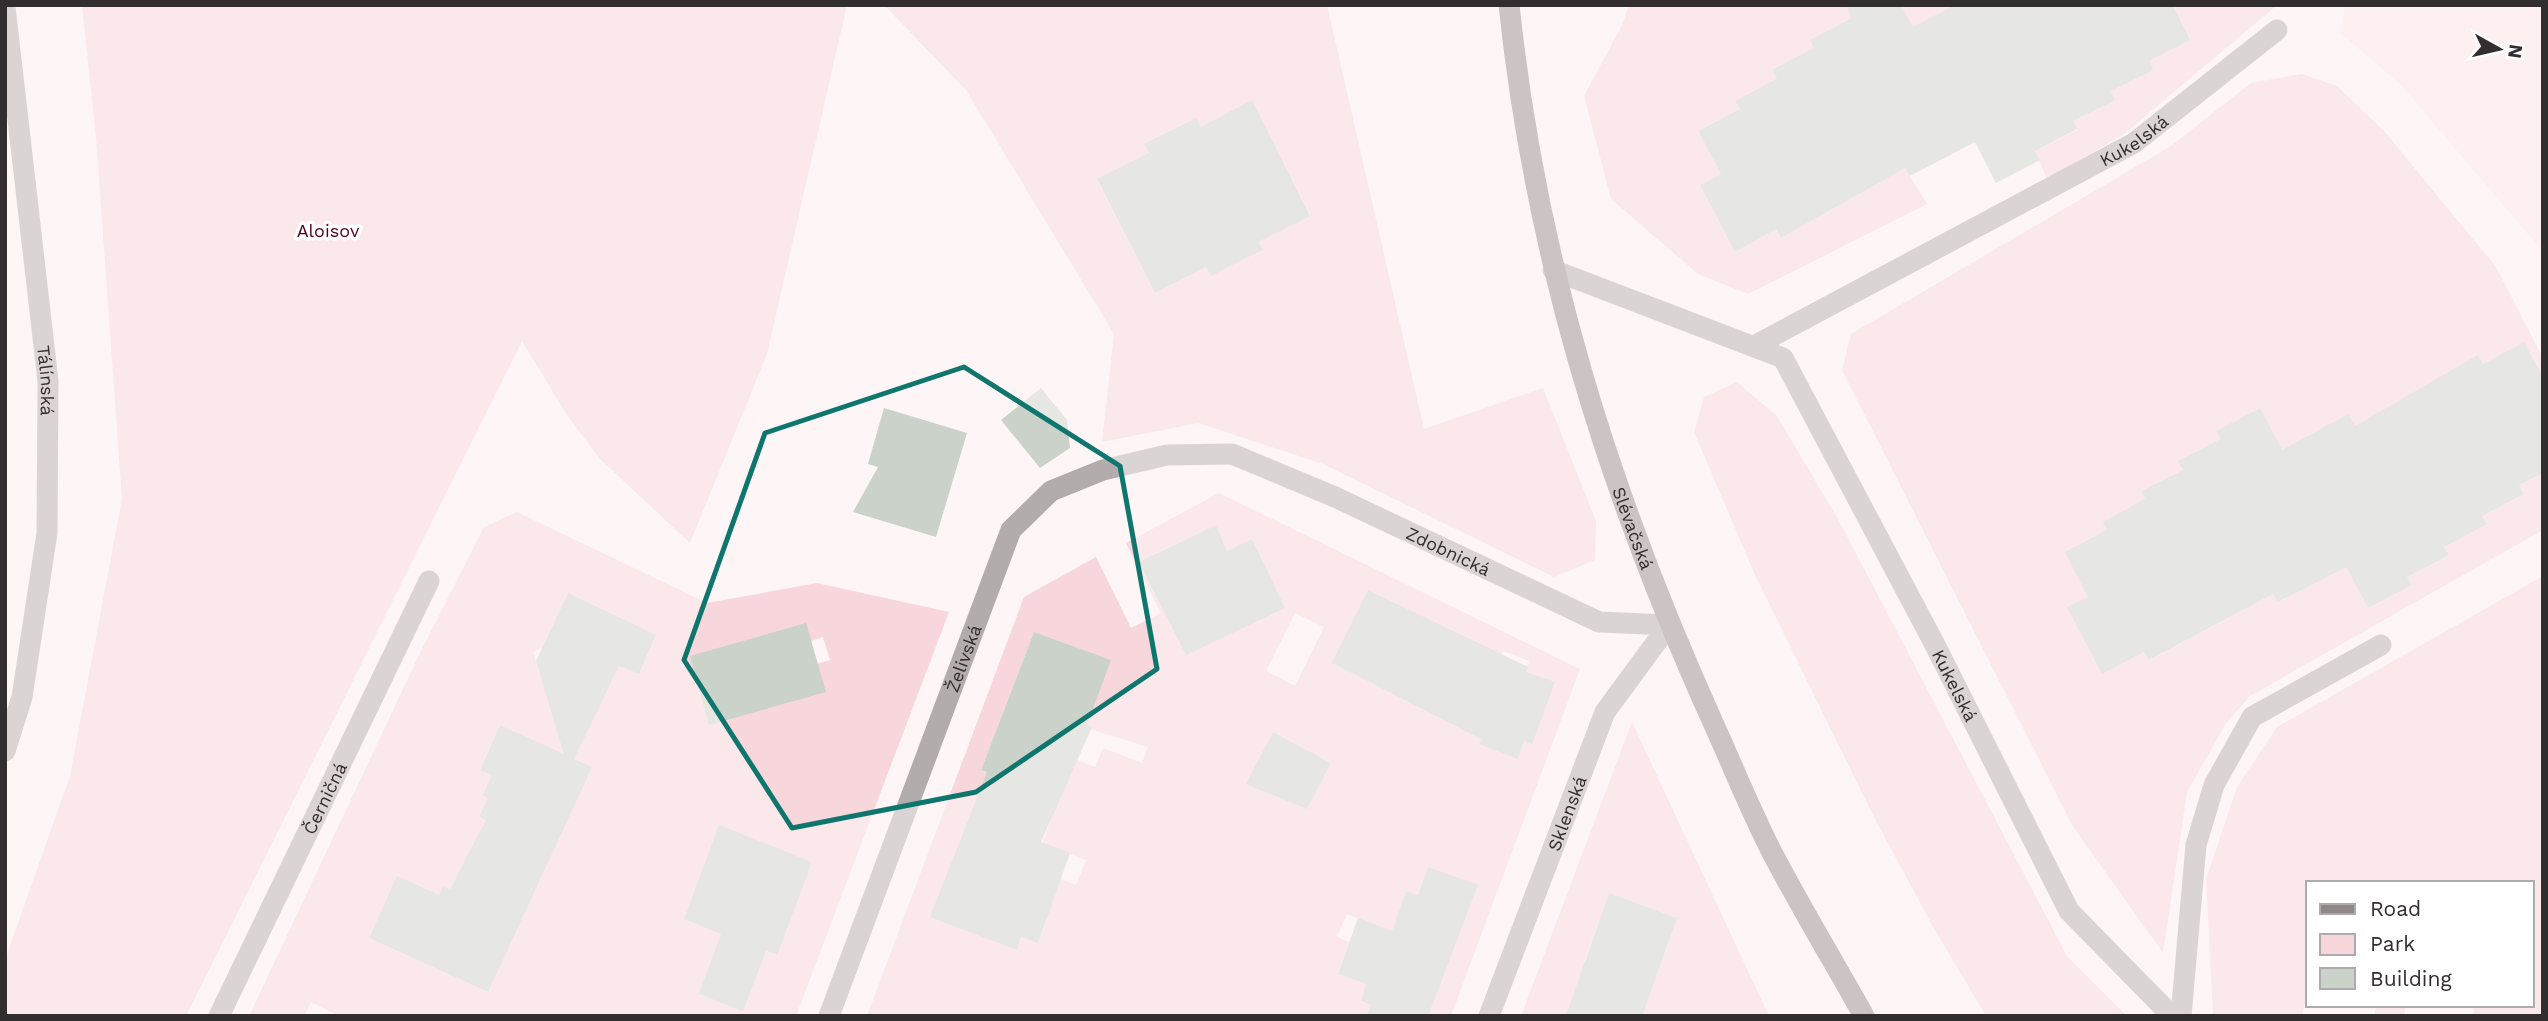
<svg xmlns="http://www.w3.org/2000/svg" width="2548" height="1021" font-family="'Work Sans',sans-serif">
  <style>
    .built { fill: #ffe8ec }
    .green { fill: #f7d7dc; fill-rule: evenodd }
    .building { fill: #cad2c9 }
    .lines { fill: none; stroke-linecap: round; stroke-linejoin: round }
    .street { stroke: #b2acad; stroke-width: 21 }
    .secondary { stroke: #908788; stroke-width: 21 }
    .marked { fill: none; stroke: #0f766e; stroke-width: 5; stroke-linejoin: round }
    .labels { text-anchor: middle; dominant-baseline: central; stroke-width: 7; stroke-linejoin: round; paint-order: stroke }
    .street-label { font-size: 18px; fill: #322d2e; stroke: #fff }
    .park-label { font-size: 18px; fill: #53001f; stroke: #fff }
  </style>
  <rect width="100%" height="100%" fill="#fef5f6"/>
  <polygon class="built" points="2345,5 2543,5 2543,252 2401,85 2340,33"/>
  <g class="green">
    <polygon points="82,5 847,5 767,354 690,543 599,458 567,415 522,341 186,1016 5,1016 5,960 70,776 122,499 96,137"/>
    <path d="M884,5H1327L1424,429L1543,388L1596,521L1595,560L1554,577L1323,464L1198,423L1102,442L1114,334L966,90ZM1252,101L1310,215L1258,242L1262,251L1211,276L1206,267L1155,293L1097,180L1149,153L1145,144L1196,118L1201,127Z"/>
    <polygon points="1629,5 1857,5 1852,18 1740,109 1698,131 1721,174 1700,185 1735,252 1776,229 1781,238 1905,168 1927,204 1748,294 1698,274 1611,199 1584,96 1622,25"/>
    <polygon points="1901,5 1955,5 1932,62"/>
    <polygon points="2173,5 2277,5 2124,134 2047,179 2035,151 2077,130 2073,121 2114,100 2111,91 2149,61 2190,40"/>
    <polygon points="2302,74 2337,86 2384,131 2496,267 2543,358 2543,377 2524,342 2483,364 2478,356 2355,426 2348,414 2306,437 2300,485 2260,408 2216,431 2220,439 2178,461 2183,470 2141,491 2145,499 2107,530 2088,597 2068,607 2102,674 2144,652 2150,660 2273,594 2279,602 2322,579 2327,532 2368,608 2411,585 2407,577 2448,555 2444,547 2486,524 2482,516 2524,494 2519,485 2543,473 2543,530 2250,696 2226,723 2187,792 2163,953 2072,825 1842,370 1851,334 2171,146 2251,83"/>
    <polygon points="1737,382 1777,416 1838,519 2067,956 2127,1016 1986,1016 1932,925 1874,817 1755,575 1694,432 1704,397"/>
    <path d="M1219,493L1580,669L1451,1016H1428L1442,978L1385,929L1347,914L1337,937L1349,942L1338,974L1366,984L1361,1001L1371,1005L1366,1016H867L1024,597L1096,557L1131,628L1161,613L1126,543ZM1216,525L1227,551L1252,539L1269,575L1217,600L1232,633L1186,654L1166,616L1157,553ZM1368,590L1461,635L1426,711L1334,664ZM1295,613L1324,627L1295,686L1266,671ZM1034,632L1110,660L1086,728L1148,747L1142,763L1103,748L1095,767L1077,760L1049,797L981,770ZM1503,651L1529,661L1526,672L1532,744L1524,741L1518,758L1479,744L1486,727L1485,702ZM1273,732L1331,763L1307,808L1247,784ZM987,789L1053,815L1042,844L1086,860L1076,885L1036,870L1031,913L1047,919L1038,943L1021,937L1017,949L931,917L969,817ZM1428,867L1451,952L1392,931L1406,891L1418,895Z"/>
    <path d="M517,512L707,603L817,583L949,612L796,1016H339L311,1002L304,1016H249L419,655L484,527ZM568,593L656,636L639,674L619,666L604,697L550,672L540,675L533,652L542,648ZM823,637L830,660L817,664L811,641ZM500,725L591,767L551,852L479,817L488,798L492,775L480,769ZM719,826L812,862L776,955L684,919ZM397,877L439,895L443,887L450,889L456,877L488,992L369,938ZM709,968L753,985L743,1010L699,994Z"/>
    <polygon points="2543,576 2543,1016 2473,1016 2475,1005 2532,1005 2532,883 2308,883 2308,990 2302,1015 2305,1016 2213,1014 2206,879 2237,787 2277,727"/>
    <path d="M1632,722L1769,1016H1521ZM1609,893L1677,918L1652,988L1584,962Z"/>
    <polygon points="2377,1005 2406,1005 2404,1016 2374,1016"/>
  </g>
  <g class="building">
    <polygon points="1846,5 1901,5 1913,27 1955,5 2173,5 2190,40 2149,61 2153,70 2111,91 2115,100 2073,121 2077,129 2035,151 2040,160 1996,183 1975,142 1910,176 1905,168 1781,238 1776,229 1735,252 1700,185 1721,174 1698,131 1740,109 1735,101 1777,79 1772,70 1814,48 1810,40 1852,18"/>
    <polygon points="1252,100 1310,216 1258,242 1263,250 1211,276 1206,267 1155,293 1097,179 1149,153 1144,144 1196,118 1201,127"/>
    <polygon points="2524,342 2543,377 2543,473 2519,485 2524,494 2482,516 2487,524 2444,547 2449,555 2407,577 2412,585 2368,608 2346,567 2278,602 2273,594 2149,660 2144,652 2102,674 2067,607 2088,597 2065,552 2107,530 2103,522 2145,499 2141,491 2183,470 2178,461 2220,439 2216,431 2260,408 2282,450 2348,414 2355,426 2478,355 2483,364"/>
    <polygon points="1041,388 1067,420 1070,448 1040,468 1001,420"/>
    <polygon points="884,408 967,433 936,537 853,512 878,467 868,464"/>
    <polygon points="1216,525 1227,551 1252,539 1285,608 1186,655 1139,562"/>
    <polygon points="1368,590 1528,667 1526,672 1555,682 1532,744 1524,741 1518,759 1479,744 1481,739 1332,663"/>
    <polygon points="568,593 656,635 639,674 619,666 574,759 592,767 488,992 369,938 397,876 439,895 443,886 450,889 486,820 479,817 488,798 483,795 492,775 480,770 500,725 564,754 536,661"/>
    <polygon points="806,623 826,692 709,725 690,656"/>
    <polygon points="1034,632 1111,660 1087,725 1092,727 1041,842 1070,853 1038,943 1021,937 1017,950 930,917 987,772 981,770"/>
    <polygon points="1273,732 1331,763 1307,809 1246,784"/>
    <polygon points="719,825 812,862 777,955 766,951 743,1011 699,994 721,934 684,919"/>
    <polygon points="1428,867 1478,885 1428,1016 1366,1016 1371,1005 1361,1001 1366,984 1338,974 1358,918 1392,931 1406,891 1418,895"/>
    <polygon points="1609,893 1677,918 1642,1016 1566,1016"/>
  </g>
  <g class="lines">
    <g class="street">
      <path id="s1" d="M5,7L48,381L47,533L22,697L5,751"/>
      <path id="s2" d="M1553,270L1783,358L1934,643L2069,911L2172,1016"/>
      <path id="s3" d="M1754,346L2134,143L2277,30"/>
      <path id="s4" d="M219,1016L429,581"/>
      <path id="s5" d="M829,1016L1011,530L1051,491L1103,470L1167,455L1232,454L1335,497L1599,622L1669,625"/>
      <path id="s6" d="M1489,1016L1605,712L1669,625"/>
      <polyline points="2181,1016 2196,845 2214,785 2252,717 2381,645"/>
    </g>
    <path class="secondary" id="s7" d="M1509,5C1536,261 1609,493 1715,727C1735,771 1753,817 1776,860C1804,913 1835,964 1864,1016"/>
  </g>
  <path d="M0 0H2548V1021H0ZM964,367L1120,466L1157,669L976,792L792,828L684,660L765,433Z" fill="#fef5f6" fill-opacity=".55" fill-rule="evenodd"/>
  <path class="marked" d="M964,367L1120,466L1157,669L976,792L792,828L684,660L765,433Z"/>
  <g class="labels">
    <g class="street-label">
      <text stroke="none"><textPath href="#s3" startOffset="432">Kukelská</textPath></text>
      <text stroke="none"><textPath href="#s1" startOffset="376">Tálínská</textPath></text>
      <text stroke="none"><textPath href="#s7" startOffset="539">Slévačská</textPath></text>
      <text stroke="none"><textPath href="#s5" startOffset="999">Zdobnická</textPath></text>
      <text stroke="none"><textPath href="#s5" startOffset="382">Želivská</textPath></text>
      <text stroke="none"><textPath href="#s2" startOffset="616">Kukelská</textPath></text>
      <text stroke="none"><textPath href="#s4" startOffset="242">Černičná</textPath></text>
      <text stroke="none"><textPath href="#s6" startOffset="217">Sklenská</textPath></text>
    </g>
    <g class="park-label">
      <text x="328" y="230">Aloisov</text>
    </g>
  </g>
  <rect width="2548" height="1021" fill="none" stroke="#322d2e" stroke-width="14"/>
  <rect x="2306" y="881" width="228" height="126" fill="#ffffff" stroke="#adabab" stroke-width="2"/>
  <rect x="2320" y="904" width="35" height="10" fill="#908788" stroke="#adabab" stroke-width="2"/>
  <text x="2370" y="916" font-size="21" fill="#322d2e">Road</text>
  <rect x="2320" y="934" width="35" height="21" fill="#f7d7dc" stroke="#adabab" stroke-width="2"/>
  <text x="2370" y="951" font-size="21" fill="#322d2e">Park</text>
  <rect x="2320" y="968" width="35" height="21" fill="#cad2c9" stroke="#adabab" stroke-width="2"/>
  <text x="2370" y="986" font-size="21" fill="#322d2e">Building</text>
  <g transform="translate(2499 49) rotate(98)" stroke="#ffffff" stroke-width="5" paint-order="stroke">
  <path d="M0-5L12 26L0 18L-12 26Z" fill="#322d2e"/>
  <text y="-10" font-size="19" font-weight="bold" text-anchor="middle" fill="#322d2e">N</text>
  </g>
</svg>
